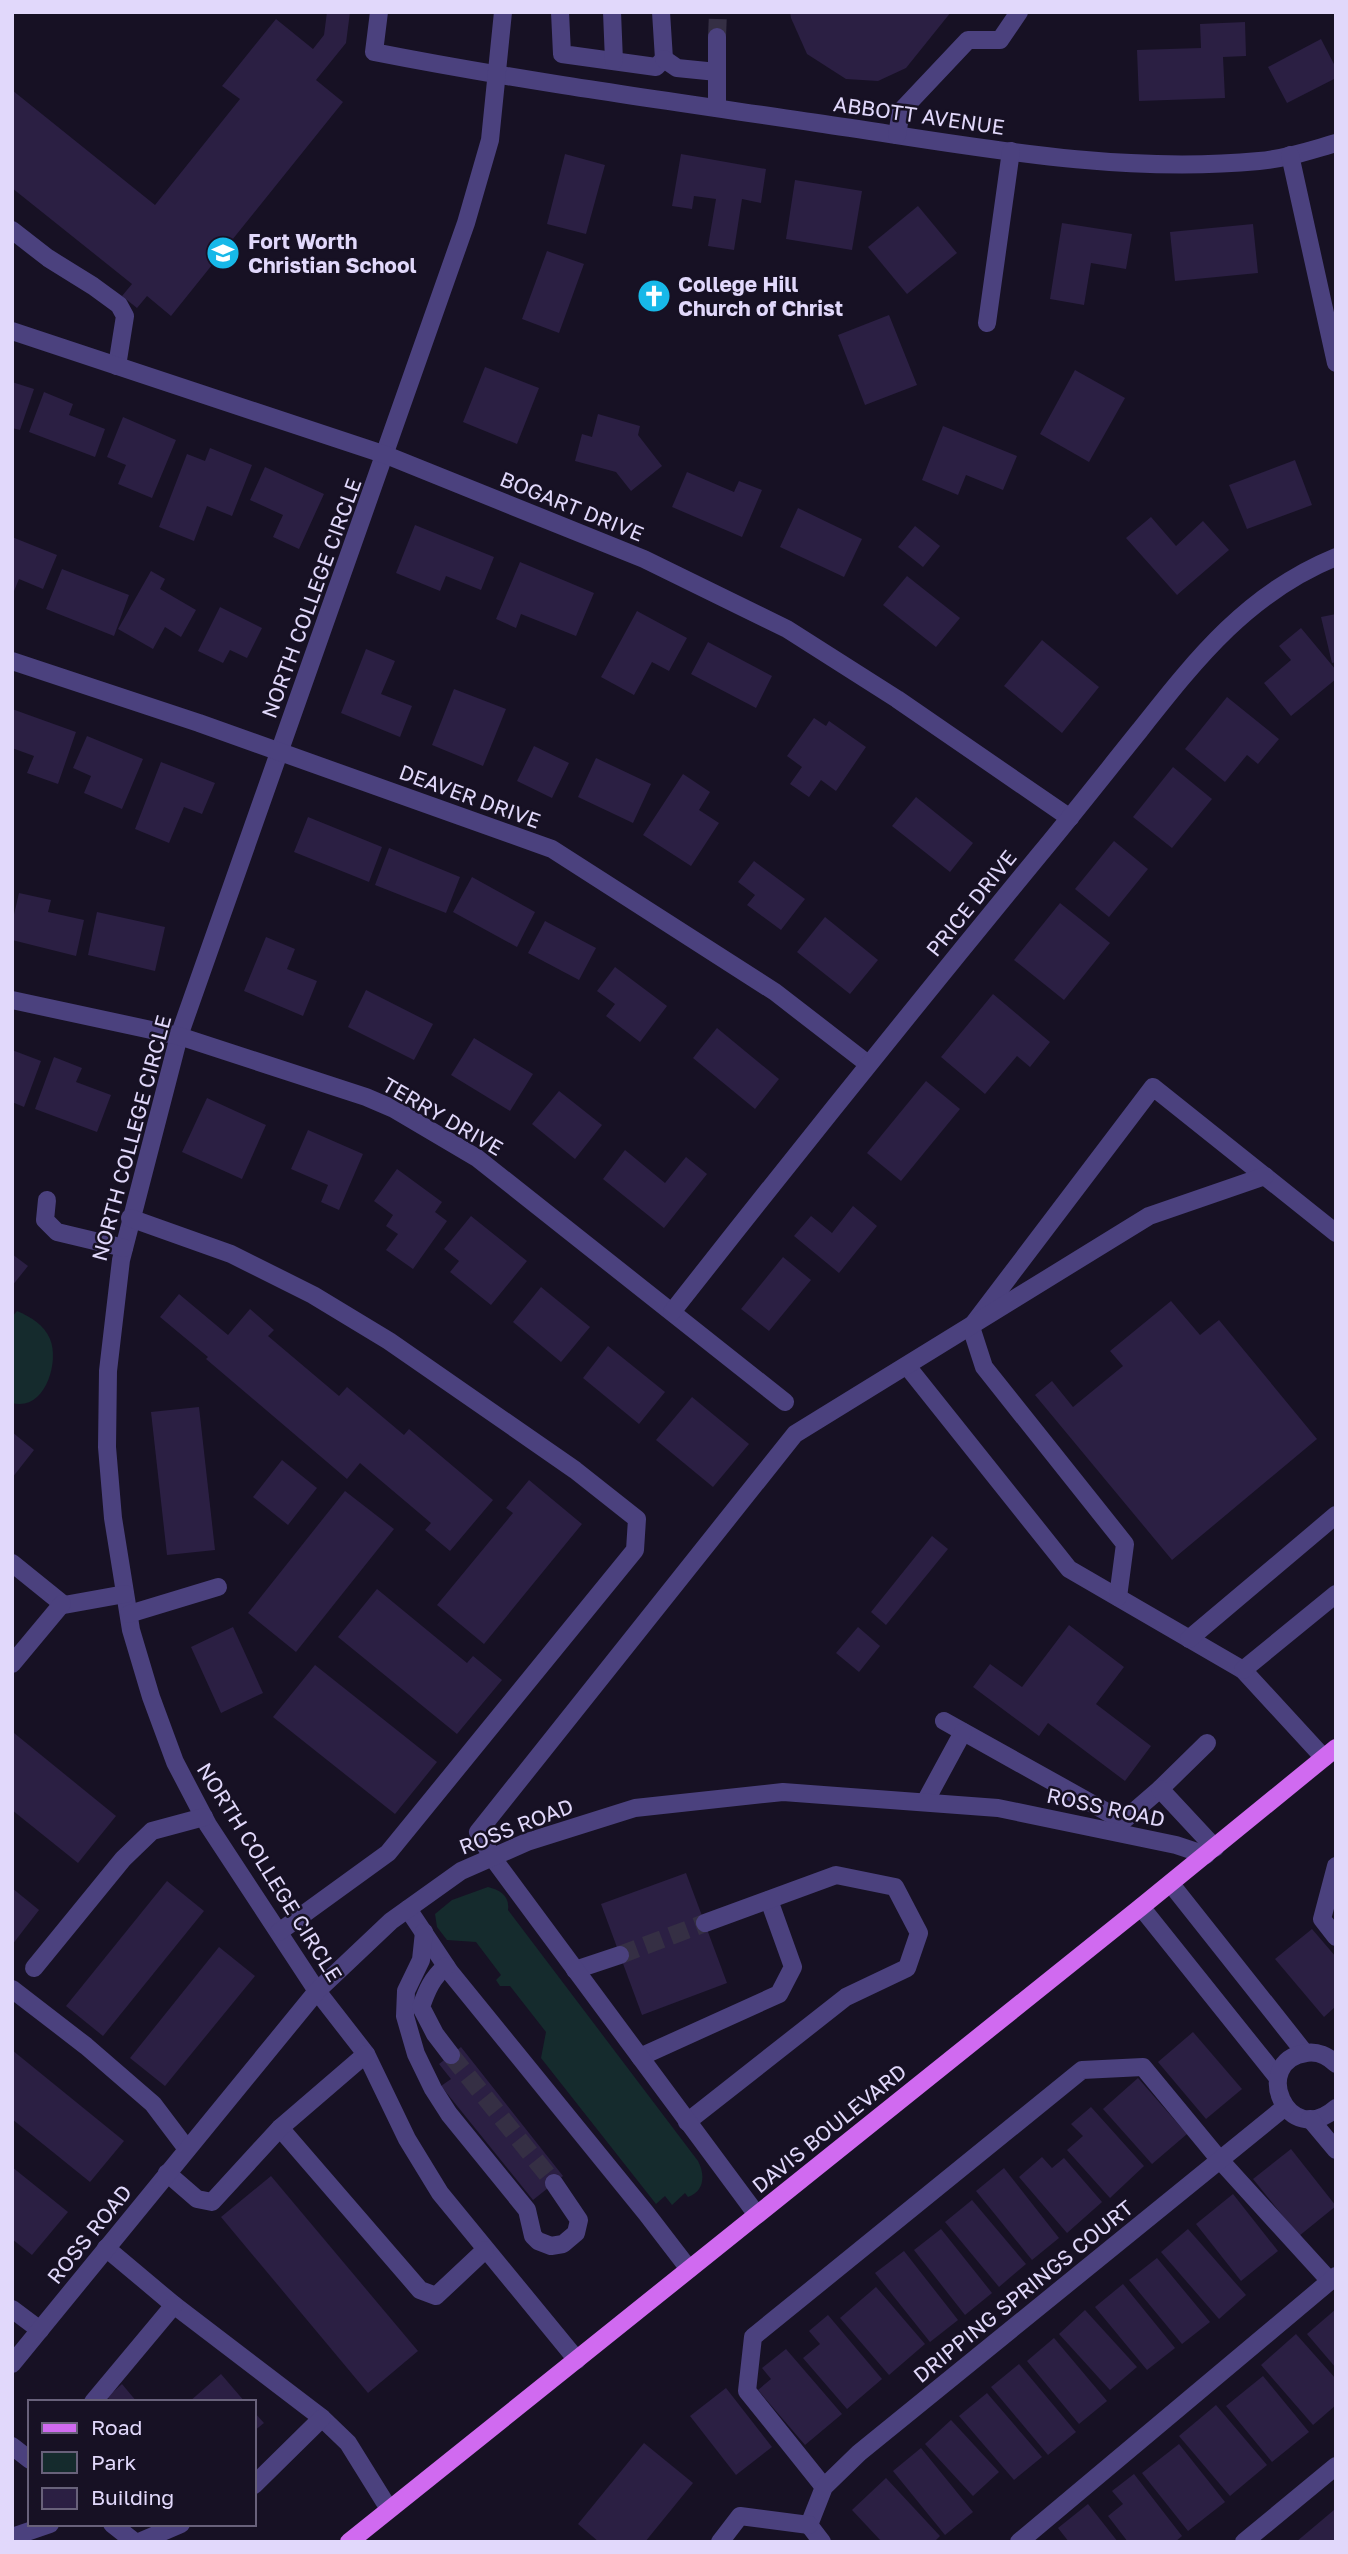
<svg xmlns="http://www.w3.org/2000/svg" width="1348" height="2554" font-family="'Golos Text',sans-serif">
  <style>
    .green { fill: #152b2d }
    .building { fill: #2b1f43 }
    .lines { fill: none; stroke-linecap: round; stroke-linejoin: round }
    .minor-tunnel { stroke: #352f44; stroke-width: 18; stroke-dasharray: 18 9; stroke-linecap: butt }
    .minor { stroke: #4b417e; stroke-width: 18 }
    .major { stroke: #d06af0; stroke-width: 18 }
    .labels { text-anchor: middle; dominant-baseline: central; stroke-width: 5; stroke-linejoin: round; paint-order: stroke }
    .street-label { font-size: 21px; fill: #e1d8fb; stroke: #171124 }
    .poi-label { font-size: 21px; font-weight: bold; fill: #e1d8fb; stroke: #171124; text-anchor: start }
  </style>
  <rect width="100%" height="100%" fill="#171124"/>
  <g class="green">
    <path d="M17,1311C31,1317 44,1325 50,1339C60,1363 44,1412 12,1403V1317Z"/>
    <path d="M488,1887C500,1890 510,1896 508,1910L698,2161C705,2174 705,2191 688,2197L685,2193L672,2205L665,2196L656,2204L541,2058L546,2032L510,1986H500L496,1980L501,1975L476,1942L447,1940L437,1927L435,1914L452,1900Z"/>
  </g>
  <g class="building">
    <polygon points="327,12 350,12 346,43 316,80 343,102 171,316 147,296 137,308 122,296 132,284 12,188 12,90 155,205 240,99 222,86 276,19 313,49 324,35"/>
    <polygon points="790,12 951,12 906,68 878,81 846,79 807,54 791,18"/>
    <polygon points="1245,22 1246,56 1223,57 1225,98 1139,101 1137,50 1201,48 1200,24"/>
    <polygon points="1321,39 1336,68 1336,78 1287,103 1268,67"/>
    <polygon points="565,154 605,165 586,234 547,224"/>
    <polygon points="681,154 766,169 761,203 742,199 734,250 708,246 716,199 694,196 692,209 672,206"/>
    <polygon points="795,180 862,191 852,250 786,239"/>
    <polygon points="918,206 957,253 907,294 868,247"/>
    <polygon points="1062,223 1132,234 1126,269 1091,263 1084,305 1050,299"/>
    <polygon points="1253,224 1258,273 1175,281 1170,232"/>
    <polygon points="547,251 584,264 559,333 522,319"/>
    <polygon points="889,315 917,385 865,405 838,335"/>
    <polygon points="485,367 539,388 517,444 463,422"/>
    <polygon points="1075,370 1125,398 1089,462 1040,434"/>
    <polygon points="12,382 34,389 20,430 12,428"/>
    <polygon points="44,392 73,404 69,415 105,429 95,457 29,432"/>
    <polygon points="598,414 640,426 638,435 662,466 631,491 616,472 575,461 582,434 592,437"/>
    <polygon points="123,417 176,440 152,498 118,484 126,465 107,457"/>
    <polygon points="943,426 1017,456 1003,490 966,475 958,495 922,480"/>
    <polygon points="210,448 252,465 232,516 207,506 194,541 159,527 187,454 205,461"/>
    <polygon points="1295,460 1312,505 1247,529 1229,485"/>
    <polygon points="265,467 324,494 299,549 273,537 283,515 250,500"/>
    <polygon points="687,472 734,492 739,481 762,490 742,537 672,507"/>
    <polygon points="798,508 862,539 844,577 780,547"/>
    <polygon points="1151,517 1176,546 1203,521 1229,550 1177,595 1126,538"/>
    <polygon points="415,525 494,557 481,590 446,576 440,591 396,573"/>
    <polygon points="915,526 940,546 923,567 898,547"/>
    <polygon points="12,537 57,555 43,589 19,579 12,596"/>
    <polygon points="520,562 594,593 576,636 521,614 516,628 496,619"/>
    <polygon points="62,569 129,595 114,636 46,609"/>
    <polygon points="151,571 165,579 160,589 196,610 181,637 165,627 153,649 118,629"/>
    <polygon points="907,576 960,618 936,647 883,605"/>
    <polygon points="220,607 262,628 247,658 230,650 223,663 198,651"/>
    <polygon points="637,611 687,638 669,671 652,662 634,695 601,677"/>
    <polygon points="1336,614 1336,662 1332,663 1321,617"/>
    <polygon points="1301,628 1336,670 1336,679 1291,716 1264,683 1291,660 1279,646"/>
    <polygon points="1042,640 1099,687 1062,733 1004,686"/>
    <polygon points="708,642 772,676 756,708 691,674"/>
    <polygon points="366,649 395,661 381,694 412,706 400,737 341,713"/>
    <polygon points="454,689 506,709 483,766 432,745"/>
    <polygon points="1227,697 1279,739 1258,764 1247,755 1225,782 1185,749"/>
    <polygon points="12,709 76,732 58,784 27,773 34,756 12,748"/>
    <polygon points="814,718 826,726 829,721 866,747 836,791 821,780 809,797 790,784 802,767 787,756"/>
    <polygon points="87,736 143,759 122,809 84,793 91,776 73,768"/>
    <polygon points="534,746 569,763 552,798 517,781"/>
    <polygon points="596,758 651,784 633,823 578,797"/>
    <polygon points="161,762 215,783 202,814 184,807 169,843 135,829"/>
    <polygon points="1173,767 1212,799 1172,848 1133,817"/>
    <polygon points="683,774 710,792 699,810 719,823 691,866 643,835"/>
    <polygon points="916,797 973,843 950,872 892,826"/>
    <polygon points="308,817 382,847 369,882 294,852"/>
    <polygon points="1114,841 1148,869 1109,917 1075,889"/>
    <polygon points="389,848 460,877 446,913 375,885"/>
    <polygon points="754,861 805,899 781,930 747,905 755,895 738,882"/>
    <polygon points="472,877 535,912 517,947 453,912"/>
    <polygon points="19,893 51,900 48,912 84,920 76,956 12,940 12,923"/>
    <polygon points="1060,903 1110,943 1064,1000 1014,960"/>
    <polygon points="97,912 165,927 155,971 88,955"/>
    <polygon points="825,917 878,960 850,994 797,952"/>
    <polygon points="545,921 596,948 579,980 528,953"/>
    <polygon points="266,937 295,949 287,969 317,981 303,1016 244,991"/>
    <polygon points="615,967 667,1006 640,1042 606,1016 615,1004 597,991"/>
    <polygon points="366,990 433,1024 414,1060 348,1027"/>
    <polygon points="993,994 1050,1042 1030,1067 1017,1056 985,1094 941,1057"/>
    <polygon points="717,1028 779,1079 755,1109 693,1058"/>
    <polygon points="474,1038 533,1074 510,1111 451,1075"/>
    <polygon points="12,1050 41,1061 24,1107 12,1102"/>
    <polygon points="54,1057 82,1068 76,1082 111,1095 97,1132 35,1109"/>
    <polygon points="926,1081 960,1109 901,1181 867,1153"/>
    <polygon points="559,1091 602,1125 575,1159 532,1124"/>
    <polygon points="207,1098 266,1125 242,1179 182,1152"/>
    <polygon points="308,1130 363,1154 339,1210 321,1202 328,1185 291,1169"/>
    <polygon points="625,1150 665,1183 686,1157 707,1174 664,1228 603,1179"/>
    <polygon points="397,1169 442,1202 435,1212 447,1221 413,1269 386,1250 398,1234 386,1226 393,1215 374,1201"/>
    <polygon points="853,1206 877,1226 839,1273 794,1236 811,1216 832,1233"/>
    <polygon points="471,1216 527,1261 491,1305 450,1272 459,1261 444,1249"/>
    <polygon points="12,1254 28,1266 12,1286"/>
    <polygon points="783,1257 811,1280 769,1331 741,1309"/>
    <polygon points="541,1287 590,1327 561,1362 513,1322"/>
    <polygon points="179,1294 228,1335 250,1309 274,1330 268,1336 339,1396 347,1387 404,1435 409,1429 493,1500 450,1551 425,1530 431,1523 360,1463 347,1479 206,1359 208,1357 160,1317"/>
    <polygon points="1171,1301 1200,1335 1219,1320 1317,1439 1172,1560 1035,1395 1052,1381 1073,1407 1123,1366 1110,1351"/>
    <polygon points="608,1346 665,1392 639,1424 583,1378"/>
    <polygon points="692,1397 749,1444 713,1487 656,1440"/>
    <polygon points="199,1407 215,1550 167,1555 151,1412"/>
    <polygon points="12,1432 34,1450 12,1478"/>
    <polygon points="282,1460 317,1488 288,1525 253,1497"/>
    <polygon points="529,1480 582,1524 484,1644 437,1605 513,1513 506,1508"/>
    <polygon points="345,1491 394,1529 296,1652 248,1613"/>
    <polygon points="932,1536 948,1549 886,1625 871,1612"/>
    <polygon points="377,1589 467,1663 473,1656 502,1680 457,1734 338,1637"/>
    <polygon points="1069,1625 1124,1667 1096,1704 1151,1746 1125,1781 1048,1723 1039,1736 973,1687 990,1664 1022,1687"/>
    <polygon points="233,1627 263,1693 221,1713 191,1647"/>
    <polygon points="858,1627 880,1646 859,1672 836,1653"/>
    <polygon points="315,1665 437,1762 395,1814 273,1717"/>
    <polygon points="14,1733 116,1816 78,1863 12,1810"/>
    <polygon points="686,1873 727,1983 642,2015 601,1904"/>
    <polygon points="167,1881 204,1911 103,2036 66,2006"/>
    <polygon points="12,1888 39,1910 12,1945"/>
    <polygon points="1312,1929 1336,1957 1336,2006 1324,2017 1275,1959"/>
    <polygon points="219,1947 255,1976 165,2086 130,2058"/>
    <polygon points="1193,2032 1242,2089 1206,2119 1158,2062"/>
    <polygon points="461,2047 563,2176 533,2200 441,2086 451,2079 439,2064"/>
    <polygon points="12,2050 124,2141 90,2182 12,2119"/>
    <polygon points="1138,2078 1187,2134 1152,2164 1103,2109"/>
    <polygon points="1091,2107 1144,2166 1110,2198 1067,2150 1083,2136 1071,2124"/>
    <polygon points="1291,2149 1336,2206 1299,2236 1253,2179"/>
    <polygon points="1042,2157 1052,2168 1064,2158 1102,2202 1067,2233 1019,2177"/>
    <polygon points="12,2167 68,2212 32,2255 12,2239"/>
    <polygon points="1004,2168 1059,2238 1032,2260 976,2191"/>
    <polygon points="271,2176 418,2351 368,2393 221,2217"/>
    <polygon points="1233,2194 1278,2251 1241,2281 1196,2224"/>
    <polygon points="972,2200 1026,2264 999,2287 945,2222"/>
    <polygon points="941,2229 992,2293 965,2315 914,2250"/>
    <polygon points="1188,2229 1246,2295 1219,2319 1161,2252"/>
    <polygon points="904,2251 958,2320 930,2342 875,2273"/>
    <polygon points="1157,2258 1210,2322 1182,2344 1129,2280"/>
    <polygon points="1123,2284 1175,2348 1147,2370 1095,2307"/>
    <polygon points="876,2287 925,2344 889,2375 840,2318"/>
    <polygon points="1336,2309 1336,2368 1307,2334"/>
    <polygon points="1085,2310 1137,2367 1110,2390 1059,2334"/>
    <polygon points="828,2315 882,2379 847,2409 803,2358 820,2344 809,2331"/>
    <polygon points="1296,2334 1336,2379 1336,2405 1313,2425 1261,2365"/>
    <polygon points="1054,2338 1107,2401 1079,2424 1027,2361"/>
    <polygon points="786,2349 842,2414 805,2445 758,2390 771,2379 762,2368"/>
    <polygon points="1019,2364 1076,2432 1048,2455 991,2387"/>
    <polygon points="221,2374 245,2402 189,2402"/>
    <polygon points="1263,2376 1309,2432 1272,2462 1226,2406"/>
    <polygon points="122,2384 137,2402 112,2402 107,2397"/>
    <polygon points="726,2388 772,2447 736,2475 690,2416"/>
    <polygon points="987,2393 1042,2457 1014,2480 959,2416"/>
    <polygon points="1216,2405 1267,2465 1230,2496 1179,2436"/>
    <polygon points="254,2412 264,2423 254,2431"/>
    <polygon points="951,2420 999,2472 973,2496 925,2444"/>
    <polygon points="644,2443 693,2483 645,2542 599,2542 578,2524"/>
    <polygon points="1179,2444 1225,2502 1188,2531 1142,2473"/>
    <polygon points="921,2448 973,2512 945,2535 893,2471"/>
    <polygon points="1134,2474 1182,2536 1175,2542 1128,2542 1108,2516 1123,2504 1112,2491"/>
    <polygon points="886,2478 940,2536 934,2542 882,2542 852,2510"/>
    <polygon points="1088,2504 1118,2542 1069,2542 1058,2528"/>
    <polygon points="1334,2510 1336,2542 1296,2542"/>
  </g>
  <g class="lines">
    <g class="minor-tunnel">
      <polyline points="717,37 718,12"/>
      <polyline points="620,1955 705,1923"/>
      <polyline points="451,2055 554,2183"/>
    </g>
    <g class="minor">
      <path d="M379,12L374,52C521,81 669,101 817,123C963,144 1111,175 1259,161C1285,159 1311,150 1336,143"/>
      <polyline points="503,12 490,140 466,223 179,1036 121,1260 108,1371 107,1447 113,1518 131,1630 151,1697 175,1762 208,1825 271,1921 317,1991 366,2054 407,2139 440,2193 577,2360"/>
      <polyline points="560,12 562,54 656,67 664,59"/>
      <polyline points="612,12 614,61"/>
      <polyline points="661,12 664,59"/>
      <polyline points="664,59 677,68 717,72"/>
      <polyline points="717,108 717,37"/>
      <polyline points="897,135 901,111 968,40 1000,40 1019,12"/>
      <polyline points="1290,155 1336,363"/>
      <polyline points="12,230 48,258 93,286 119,305 125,316 117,366"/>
      <polyline points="987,323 1011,151"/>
      <polyline points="12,331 386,455 644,559 787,629 897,699 1070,818"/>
      <polyline points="12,661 199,723 552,849 775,992 868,1064"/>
      <polyline points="12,1000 179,1036 366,1097 394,1109 477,1158 785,1402"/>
      <polyline points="47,1200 45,1220 57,1232 124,1248"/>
      <polyline points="130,1218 231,1254 313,1295 389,1341 575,1470 637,1519 635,1550 388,1853 279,1932"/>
      <path d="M672,1312C793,1158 916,1005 1040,854C1074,813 1107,771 1140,730C1197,658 1248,593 1336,557"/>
      <polyline points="907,1366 1069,1569 1243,1670 1324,1758"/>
      <polyline points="12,1563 64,1605 125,1594"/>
      <polyline points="1118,1597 1125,1544 984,1367 971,1327 1153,1087 1336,1233"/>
      <polyline points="129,1614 218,1587"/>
      <polyline points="1189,1639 1336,1515"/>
      <polyline points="12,1664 62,1604"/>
      <polyline points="1243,1670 1336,1594"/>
      <polyline points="944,1721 1123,1821 1160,1789 1207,1743"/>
      <polyline points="1160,1789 1215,1848"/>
      <polyline points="925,1802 963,1732"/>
      <polyline points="1336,1866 1322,1919 1336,1937"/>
      <polyline points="1171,1884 1305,2053"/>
      <polyline points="1141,1907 1278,2078"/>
      <polyline points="408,1909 450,1972 646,2213 689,2269"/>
      <polyline points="424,1932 421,1960 406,1991 405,2016 416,2054 433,2089 449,2114 527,2210 533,2236 538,2241 551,2246 563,2244 576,2233 579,2220 554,2183"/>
      <path d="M446,1966C432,1978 427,1990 421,2007L435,2034L451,2055"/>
      <polyline points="34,1968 123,1859 152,1831 204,1817"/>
      <polyline points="575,1970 620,1955"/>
      <polyline points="12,1989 86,2046 153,2104 187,2149"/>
      <polyline points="640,2057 779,1994 793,1967 769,1900"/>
      <path d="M1336,2064C1328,2056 1317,2051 1306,2053C1250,2061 1287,2151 1336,2108"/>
      <polyline points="1310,2119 1336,2150"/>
      <polyline points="687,2122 846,1997 907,1968 919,1933 895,1887 836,1875 705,1923"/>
      <polyline points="280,2128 420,2290 436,2296 485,2250"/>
      <polyline points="167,2173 197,2199 212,2202 280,2128 366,2054"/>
      <polyline points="757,2215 492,1857 478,1832 795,1434 1149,1216 1265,1176"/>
      <polyline points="106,2248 174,2305 322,2418 348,2443 389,2509"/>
      <polyline points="12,2309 40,2330"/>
      <polyline points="12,2364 317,1991 391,1921 461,1871 527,1842 635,1808 783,1792 998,1808 1176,1845 1206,1855"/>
      <polyline points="93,2402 174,2305"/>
      <polyline points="12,2446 30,2460"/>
      <polyline points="254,2485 322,2418"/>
      <polyline points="824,2487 747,2391 753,2337 1082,2070 1143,2067 1219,2159 1330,2281"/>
      <polyline points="112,2524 135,2542"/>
      <polyline points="809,2525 824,2487 859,2453 1285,2107"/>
      <polyline points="809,2525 822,2542"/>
      <polyline points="12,2537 50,2524"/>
      <polyline points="139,2542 181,2524"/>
      <polyline points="720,2542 740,2516 809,2525"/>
      <polyline points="1019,2542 1336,2276"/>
      <polyline points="1244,2542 1336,2466"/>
    </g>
    <polyline class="major" points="349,2542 1141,1907 1336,1748"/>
  </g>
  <defs>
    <symbol id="school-disc" viewBox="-11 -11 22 22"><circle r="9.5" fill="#17b8e8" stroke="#171124"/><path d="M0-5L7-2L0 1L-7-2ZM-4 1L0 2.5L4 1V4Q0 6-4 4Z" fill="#fff"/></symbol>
    <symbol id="church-disc" viewBox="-11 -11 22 22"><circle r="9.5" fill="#17b8e8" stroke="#171124"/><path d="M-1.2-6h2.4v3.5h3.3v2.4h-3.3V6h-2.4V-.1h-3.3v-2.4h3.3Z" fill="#fff"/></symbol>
  </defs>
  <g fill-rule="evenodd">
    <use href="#school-disc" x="204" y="234" width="38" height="38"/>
    <use href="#church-disc" x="635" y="277" width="38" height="38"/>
  </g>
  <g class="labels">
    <g class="street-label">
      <text transform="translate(919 115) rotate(8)">ABBOTT AVENUE</text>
      <text transform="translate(572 506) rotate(22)">BOGART DRIVE</text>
      <text transform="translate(311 598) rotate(-70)">NORTH COLLEGE CIRCLE</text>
      <text transform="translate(470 796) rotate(20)">DEAVER DRIVE</text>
      <text transform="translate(971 903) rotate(-51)">PRICE DRIVE</text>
      <text transform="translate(443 1116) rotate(30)">TERRY DRIVE</text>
      <text transform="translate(131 1138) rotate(-75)">NORTH COLLEGE CIRCLE</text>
      <text transform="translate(1106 1807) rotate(12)">ROSS ROAD</text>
      <text transform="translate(516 1826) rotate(-21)">ROSS ROAD</text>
      <text transform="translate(270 1872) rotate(58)">NORTH COLLEGE CIRCLE</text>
      <text transform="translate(829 2128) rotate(-39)">DAVIS BOULEVARD</text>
      <text transform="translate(89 2234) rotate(-51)">ROSS ROAD</text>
      <text transform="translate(1023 2291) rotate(-39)">DRIPPING SPRINGS COURT</text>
    </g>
    <g class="poi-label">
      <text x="248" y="241">Fort Worth<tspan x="248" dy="24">Christian School</tspan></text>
      <text x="678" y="284">College Hill<tspan x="678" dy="24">Church of Christ</tspan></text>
    </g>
  </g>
  <rect width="1348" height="2554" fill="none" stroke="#e1d8fb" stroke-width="28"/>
  <rect x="28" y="2400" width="228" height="126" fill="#171124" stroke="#68617a" stroke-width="2"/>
  <rect x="42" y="2423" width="35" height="10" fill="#d06af0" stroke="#68617a" stroke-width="2"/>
  <text x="91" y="2435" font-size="21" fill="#e1d8fb">Road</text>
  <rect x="42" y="2452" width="35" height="21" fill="#152b2d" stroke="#68617a" stroke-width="2"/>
  <text x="91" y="2470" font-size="21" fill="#e1d8fb">Park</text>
  <rect x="42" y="2488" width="35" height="21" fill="#2b1f43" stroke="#68617a" stroke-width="2"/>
  <text x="91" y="2505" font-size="21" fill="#e1d8fb">Building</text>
</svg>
